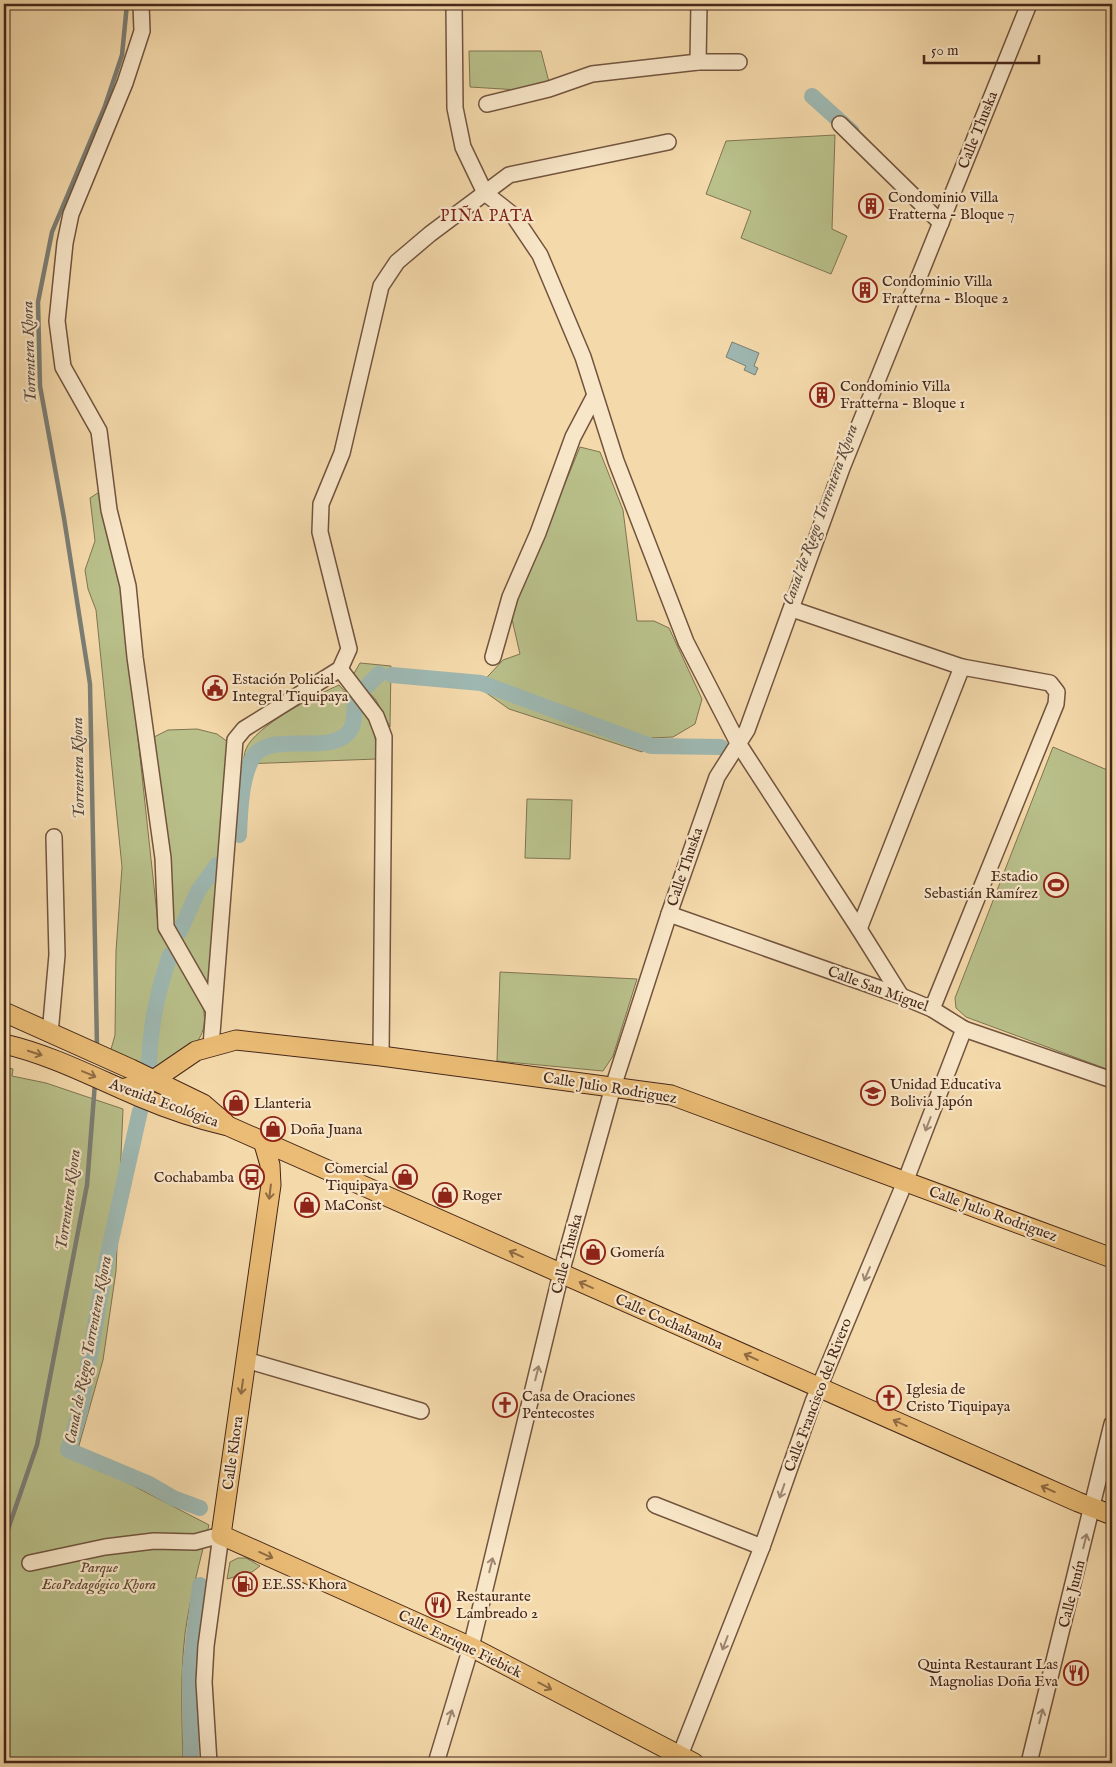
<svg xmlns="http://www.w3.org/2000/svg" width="1116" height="1767" font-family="'IM FELL English',serif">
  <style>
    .green { fill: #b9c08a; stroke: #807452 }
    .water { fill: #9eb8b2; stroke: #7b7e75 }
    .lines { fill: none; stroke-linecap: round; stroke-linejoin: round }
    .stream { stroke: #7b7e75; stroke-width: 4.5 }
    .canal { stroke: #9eb8b2; stroke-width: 16 }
    .minor-casing { stroke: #72543e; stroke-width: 18 }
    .major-casing { stroke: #46271a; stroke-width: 21 }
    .minor { stroke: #f8e6c8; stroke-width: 15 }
    .major { stroke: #eabc75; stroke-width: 19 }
    .oneway { stroke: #906a43 }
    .oneway2 { stroke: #9f8671 }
    .labels { text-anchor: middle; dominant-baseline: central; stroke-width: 4.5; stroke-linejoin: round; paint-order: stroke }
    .street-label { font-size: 15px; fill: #46271a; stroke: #f8e6c8 }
    .poi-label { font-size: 15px; fill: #46271a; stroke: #f8e6c8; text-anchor: start }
    .park-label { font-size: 15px; font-style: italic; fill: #5d4630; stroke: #f8e6c8 }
    .neighbourhood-label { font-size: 16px; letter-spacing: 1px; fill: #7a1f14; stroke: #f8e6c8 }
    .water-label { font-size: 16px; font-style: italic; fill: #5c4b40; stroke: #f8e6c8 }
  </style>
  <rect width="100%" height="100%" fill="#f4d9aa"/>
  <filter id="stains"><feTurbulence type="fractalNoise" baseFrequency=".004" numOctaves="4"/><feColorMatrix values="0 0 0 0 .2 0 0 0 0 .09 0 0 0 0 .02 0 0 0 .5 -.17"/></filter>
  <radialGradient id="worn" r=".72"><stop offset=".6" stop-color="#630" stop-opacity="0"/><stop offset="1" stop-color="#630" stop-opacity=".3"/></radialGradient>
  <g class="green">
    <polygon points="469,51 541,51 549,82 519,90 470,87"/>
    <polygon points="835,135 832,229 847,236 831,274 741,238 751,211 706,194 726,141"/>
    <polygon points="580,447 600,452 623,510 637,621 654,621 669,628 702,699 695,724 673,737 651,738 642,752 509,709 478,687 503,660 520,654 511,615"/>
    <path d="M101,491L122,590L159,933C179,958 225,1014 194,1045C183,1056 166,1065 153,1074L110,1053L115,1035L116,951L122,867L96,610L88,589L85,570L95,541L90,498Z"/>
    <polygon points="360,663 391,666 390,727 376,700 353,675"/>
    <path d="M339,685C364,713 376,718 377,759L243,764C244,759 244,753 246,749C255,726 316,695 339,685Z"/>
    <polygon points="197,729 217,734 228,742 208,984 170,921 152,752 154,737 168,730"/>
    <polygon points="1053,747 1112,772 1112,1071 966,1017 956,1008 955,998"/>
    <polygon points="527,799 572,800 570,859 525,858"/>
    <polygon points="500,972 637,979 613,1056 603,1071 497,1061"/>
    <path d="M4,1067L13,1069L12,1076L46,1083L123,1109L116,1271L103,1360L76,1456L209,1525C200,1561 190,1597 185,1634C180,1677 182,1720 183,1763H4Z"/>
    <polygon points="238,1558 246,1558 260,1566 252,1572 227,1579 230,1562"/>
  </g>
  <polygon class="water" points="732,342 759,353 754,366 758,368 755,375 744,370 746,366 726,357"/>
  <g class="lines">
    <g class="stream">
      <polyline points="97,1047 90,684 64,518 40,386 38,302 52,232 105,106 122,55 127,4"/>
      <polyline points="4,1541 37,1445 87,1185 95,1083"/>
    </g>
    <g class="canal">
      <polyline points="812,96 852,132"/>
      <polyline points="392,675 481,683 651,746 721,747"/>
      <polyline points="363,690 379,674"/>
      <path d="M239,835C240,812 241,779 252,759C268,729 327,756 348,733C356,725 354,710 355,700"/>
      <polyline points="180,931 198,891 217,865"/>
      <path d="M149,1063C151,1023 157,993 170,955"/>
      <polyline points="140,1111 107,1258 80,1412 68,1450 149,1484 173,1498 200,1508"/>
      <polyline points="191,1763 190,1669 200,1585"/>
    </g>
    <defs>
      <g id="minor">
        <polyline points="141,4 142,31 125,83 71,214 65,243 57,321 63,367 99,431 109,510 128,586 135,657 163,858 166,927 213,1009"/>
        <polyline points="454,4 455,108 463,147 485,193 513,215 540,255 583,357 616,461 686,642 738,743 859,929 901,996"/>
        <polyline points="698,62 699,4"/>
        <polyline points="487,104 549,89 592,74 698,62 739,62"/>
        <polyline points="840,124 941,223"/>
        <polyline points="792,609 962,667 1050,683 1057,692 1056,704 932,1009"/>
        <polyline points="493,657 510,597 538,533 573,437 594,397"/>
        <polyline points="340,669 376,716 384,737 381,1056"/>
        <polyline points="669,914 901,996 932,1009 964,1029 1112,1080"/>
        <polyline points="859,929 962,667"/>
        <polyline points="50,1034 57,955 54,837"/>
        <polyline points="211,1046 235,740 244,729 340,669 349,649 320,532 321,504 342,453 381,286 397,262 430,234 509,175 668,142"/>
        <polyline points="246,1360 421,1411"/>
        <polyline points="655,1505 762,1547"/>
        <polyline points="30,1563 105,1547 154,1541 195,1542 221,1535 206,1646 204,1682 209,1763"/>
        <polyline points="436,1763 471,1647 561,1273 613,1087 669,914 717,777 747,730 842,468 1029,4"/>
        <polyline points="677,1763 762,1547 813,1402 905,1182 964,1029"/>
        <polyline points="1029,1763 1112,1424"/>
      </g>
      <g id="major">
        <polyline points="4,1012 131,1069 203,1104 225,1123"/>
        <path d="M4,1044C52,1055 95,1078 140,1097C168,1109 198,1119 228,1126L1078,1502L1112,1515"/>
        <polyline points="122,1089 152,1081 196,1051 236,1040 381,1056 671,1095 1112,1258"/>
        <polyline points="264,1144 270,1165 271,1185 221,1535 471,1647 694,1763"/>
      </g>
    </defs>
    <use href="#minor" class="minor-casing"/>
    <use href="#major" class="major-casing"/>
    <use href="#minor" class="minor"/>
    <use href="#major" class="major"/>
  </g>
  <defs><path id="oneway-shaft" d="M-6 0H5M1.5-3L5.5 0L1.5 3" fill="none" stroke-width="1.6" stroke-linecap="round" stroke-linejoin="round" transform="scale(1.25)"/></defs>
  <g class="oneway">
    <use href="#oneway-shaft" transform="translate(35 1053) rotate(18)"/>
    <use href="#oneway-shaft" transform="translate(89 1074) rotate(23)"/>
    <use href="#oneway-shaft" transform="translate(270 1192) rotate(97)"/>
    <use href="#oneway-shaft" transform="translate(516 1254) rotate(-156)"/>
    <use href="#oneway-shaft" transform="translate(586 1285) rotate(-156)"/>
    <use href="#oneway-shaft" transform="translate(751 1357) rotate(-156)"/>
    <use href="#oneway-shaft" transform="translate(242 1387) rotate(98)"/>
    <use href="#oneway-shaft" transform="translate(900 1423) rotate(-156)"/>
    <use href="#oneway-shaft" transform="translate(1048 1489) rotate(-156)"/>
    <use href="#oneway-shaft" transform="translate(266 1555) rotate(24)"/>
    <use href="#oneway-shaft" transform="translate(545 1686) rotate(28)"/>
  </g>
  <g class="oneway2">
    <use href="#oneway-shaft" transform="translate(928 1124) rotate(111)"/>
    <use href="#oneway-shaft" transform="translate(867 1274) rotate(113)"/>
    <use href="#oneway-shaft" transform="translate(537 1373) rotate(-76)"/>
    <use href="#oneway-shaft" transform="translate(782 1491) rotate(109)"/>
    <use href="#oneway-shaft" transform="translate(1085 1541) rotate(-76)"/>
    <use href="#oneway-shaft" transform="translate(491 1565) rotate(-76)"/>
    <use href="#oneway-shaft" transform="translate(725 1643) rotate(111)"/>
    <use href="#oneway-shaft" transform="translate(1041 1716) rotate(-76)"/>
    <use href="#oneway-shaft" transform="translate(450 1717) rotate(-73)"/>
  </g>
  <defs>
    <symbol id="building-ring" viewBox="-11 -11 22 22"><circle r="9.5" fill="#f8e6c8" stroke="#8f2418" stroke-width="1.5"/><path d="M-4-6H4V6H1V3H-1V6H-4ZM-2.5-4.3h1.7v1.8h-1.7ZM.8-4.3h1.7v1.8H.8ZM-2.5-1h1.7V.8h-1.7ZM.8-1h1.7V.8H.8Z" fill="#8f2418"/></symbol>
    <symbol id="civic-ring" viewBox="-11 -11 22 22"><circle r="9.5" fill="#f8e6c8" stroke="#8f2418" stroke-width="1.5"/><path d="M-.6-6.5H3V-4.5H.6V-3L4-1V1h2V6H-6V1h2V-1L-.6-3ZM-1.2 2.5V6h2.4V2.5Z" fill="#8f2418"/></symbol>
    <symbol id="stadium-ring" viewBox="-11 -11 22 22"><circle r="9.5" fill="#f8e6c8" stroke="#8f2418" stroke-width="1.5"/><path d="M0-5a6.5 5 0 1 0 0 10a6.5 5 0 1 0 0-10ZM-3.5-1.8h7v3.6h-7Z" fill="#8f2418"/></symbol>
    <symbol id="school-ring" viewBox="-11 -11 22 22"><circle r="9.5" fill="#f8e6c8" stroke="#8f2418" stroke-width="1.5"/><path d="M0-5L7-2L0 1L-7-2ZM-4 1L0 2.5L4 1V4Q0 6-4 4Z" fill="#8f2418"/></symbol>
    <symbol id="shop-ring" viewBox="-11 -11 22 22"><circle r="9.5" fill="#f8e6c8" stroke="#8f2418" stroke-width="1.5"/><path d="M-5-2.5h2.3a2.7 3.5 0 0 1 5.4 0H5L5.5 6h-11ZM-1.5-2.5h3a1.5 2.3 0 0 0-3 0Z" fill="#8f2418"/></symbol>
    <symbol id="bus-ring" viewBox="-11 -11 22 22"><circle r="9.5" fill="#f8e6c8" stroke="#8f2418" stroke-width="1.5"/><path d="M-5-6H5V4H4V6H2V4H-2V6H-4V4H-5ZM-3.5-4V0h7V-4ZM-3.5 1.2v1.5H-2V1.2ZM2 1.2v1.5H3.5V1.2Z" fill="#8f2418"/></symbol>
    <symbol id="church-ring" viewBox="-11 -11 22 22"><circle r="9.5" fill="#f8e6c8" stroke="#8f2418" stroke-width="1.5"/><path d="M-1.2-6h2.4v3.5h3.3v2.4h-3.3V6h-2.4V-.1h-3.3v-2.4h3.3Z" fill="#8f2418"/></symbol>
    <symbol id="fuel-ring" viewBox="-11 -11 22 22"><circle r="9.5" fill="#f8e6c8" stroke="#8f2418" stroke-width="1.5"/><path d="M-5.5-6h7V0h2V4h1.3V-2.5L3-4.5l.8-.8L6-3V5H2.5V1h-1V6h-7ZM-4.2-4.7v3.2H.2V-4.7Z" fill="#8f2418"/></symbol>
    <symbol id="restaurant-ring" viewBox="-11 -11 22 22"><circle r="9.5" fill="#f8e6c8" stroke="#8f2418" stroke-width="1.5"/><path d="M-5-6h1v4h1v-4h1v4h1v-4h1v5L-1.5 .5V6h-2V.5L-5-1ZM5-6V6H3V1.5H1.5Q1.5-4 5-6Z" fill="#8f2418"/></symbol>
  </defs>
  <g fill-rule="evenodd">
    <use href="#building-ring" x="857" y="192" width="28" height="28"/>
    <use href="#building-ring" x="851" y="276" width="28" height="28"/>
    <use href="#building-ring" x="808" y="381" width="28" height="28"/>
    <use href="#civic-ring" x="201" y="674" width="28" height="28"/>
    <use href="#stadium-ring" x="1042" y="871" width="28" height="28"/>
    <use href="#school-ring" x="859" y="1079" width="28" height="28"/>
    <use href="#shop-ring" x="222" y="1089" width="28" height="28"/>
    <use href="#shop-ring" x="259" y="1115" width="28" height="28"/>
    <use href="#bus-ring" x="238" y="1163" width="28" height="28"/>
    <use href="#shop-ring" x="391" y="1163" width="28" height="28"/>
    <use href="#shop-ring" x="431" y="1181" width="28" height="28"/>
    <use href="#shop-ring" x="293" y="1191" width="28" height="28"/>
    <use href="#shop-ring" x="579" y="1238" width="28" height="28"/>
    <use href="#church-ring" x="875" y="1384" width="28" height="28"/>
    <use href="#church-ring" x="491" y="1391" width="28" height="28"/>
    <use href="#fuel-ring" x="231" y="1570" width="28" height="28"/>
    <use href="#restaurant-ring" x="424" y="1591" width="28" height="28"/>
    <use href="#restaurant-ring" x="1062" y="1659" width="28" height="28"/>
  </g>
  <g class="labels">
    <g class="street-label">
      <text transform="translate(978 130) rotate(-68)">Calle Thuska</text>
      <text transform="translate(685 867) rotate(-71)">Calle Thuska</text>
      <text transform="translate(878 989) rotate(20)">Calle San Miguel</text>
      <text transform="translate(610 1088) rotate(9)">Calle Julio Rodriguez</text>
      <text transform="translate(164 1103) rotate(20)">Avenida Ecológica</text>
      <text transform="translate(993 1214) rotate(20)">Calle Julio Rodriguez</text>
      <text transform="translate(567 1254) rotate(-75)">Calle Thuska</text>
      <text transform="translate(669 1322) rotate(24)">Calle Cochabamba</text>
      <text transform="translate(818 1395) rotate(-69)">Calle Francisco del Rivero</text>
      <text transform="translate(233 1453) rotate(-82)">Calle Khora</text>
      <text transform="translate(1072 1594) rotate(-76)">Calle Junín</text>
      <text transform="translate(460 1644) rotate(26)">Calle Enrique Fiebick</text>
    </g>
    <g class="poi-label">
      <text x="888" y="197">Condominio Villa<tspan x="888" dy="17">Fratterna - Bloque 7</tspan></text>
      <text x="882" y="281">Condominio Villa<tspan x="882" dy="17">Fratterna - Bloque 2</tspan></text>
      <text x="840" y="386">Condominio Villa<tspan x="840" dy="17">Fratterna - Bloque 1</tspan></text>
      <text x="232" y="679">Estación Policial<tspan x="232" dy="17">Integral Tiquipaya</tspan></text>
      <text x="1038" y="876" text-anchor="end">Estadio<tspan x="1038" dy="17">Sebastián Ramírez</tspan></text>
      <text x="890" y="1084">Unidad Educativa<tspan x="890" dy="17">Bolivia Japón</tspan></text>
      <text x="254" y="1103">Llanteria</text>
      <text x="290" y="1129">Doña Juana</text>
      <text x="388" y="1168" text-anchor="end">Comercial<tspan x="388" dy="17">Tiquipaya</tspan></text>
      <text x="234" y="1177" text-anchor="end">Cochabamba</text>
      <text x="462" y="1195">Roger</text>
      <text x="324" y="1205">MaConst</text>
      <text x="610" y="1252">Gomería</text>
      <text x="906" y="1389">Iglesia de<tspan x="906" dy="17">Cristo Tiquipaya</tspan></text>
      <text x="522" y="1396">Casa de Oraciones<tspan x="522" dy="17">Pentecostes</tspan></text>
      <text x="262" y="1584">EE.SS. Khora</text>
      <text x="456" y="1596">Restaurante<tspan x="456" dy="17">Lambreado 2</tspan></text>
      <text x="1058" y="1664" text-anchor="end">Quinta Restaurant Las<tspan x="1058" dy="17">Magnolias Doña Eva</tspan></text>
    </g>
    <g class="park-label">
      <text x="99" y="1567">Parque<tspan x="99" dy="17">EcoPedagógico Khora</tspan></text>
    </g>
    <g class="neighbourhood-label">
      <text x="487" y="217">PIÑA PATA</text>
    </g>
    <g class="water-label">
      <text transform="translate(30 352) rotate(-92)">Torrentera Khora</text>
      <text transform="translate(821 515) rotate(-70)">Canal de Riego Torrentera Khora</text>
      <text transform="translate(79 768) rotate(-91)">Torrentera Khora</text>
      <text transform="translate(69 1200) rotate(-82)">Torrentera Khora</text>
      <text transform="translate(89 1350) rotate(-79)">Canal de Riego Torrentera Khora</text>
    </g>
  </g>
  <rect width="1116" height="1767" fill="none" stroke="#f4d9aa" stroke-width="20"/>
  <rect x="5" y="5" width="1106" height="1757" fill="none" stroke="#46271a" stroke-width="2.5"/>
  <rect x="10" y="10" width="1096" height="1747" fill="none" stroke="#46271a"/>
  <path d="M924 55v8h115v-8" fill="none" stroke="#46271a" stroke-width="2.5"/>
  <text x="931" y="55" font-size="15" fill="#46271a" stroke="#f8e6c8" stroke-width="4" paint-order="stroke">50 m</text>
  <rect width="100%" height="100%" filter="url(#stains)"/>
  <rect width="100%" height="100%" fill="url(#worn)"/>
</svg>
